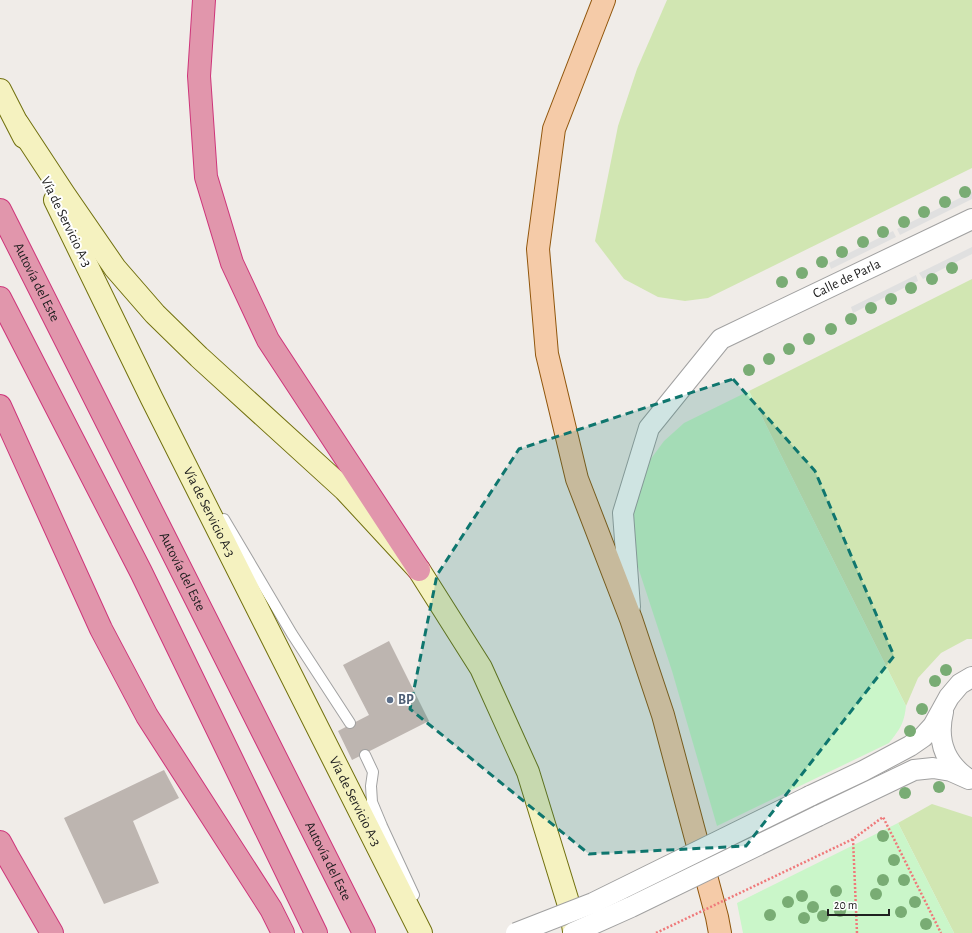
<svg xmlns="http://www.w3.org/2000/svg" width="972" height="933" font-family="'Alegreya Sans',sans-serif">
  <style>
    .grass { fill: #d1e6b2 }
    .park { fill: #caf6c9 }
    .parking { fill: #e0e0e0 }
    .building { fill: #bdb5b0 }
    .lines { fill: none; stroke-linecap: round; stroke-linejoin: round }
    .lane-casing { stroke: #a1a1a1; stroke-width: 12 }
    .street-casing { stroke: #a1a1a1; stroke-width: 22 }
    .secondary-casing { stroke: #71700e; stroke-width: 24 }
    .primary-casing { stroke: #91560c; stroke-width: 24 }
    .highway-casing { stroke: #ce357a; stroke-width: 24 }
    .path { stroke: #ef797a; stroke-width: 2.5; stroke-dasharray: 2 2; stroke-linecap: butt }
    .lane { stroke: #fff; stroke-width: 10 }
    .street { stroke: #fff; stroke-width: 20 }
    .secondary { stroke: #f5f2c0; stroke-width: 22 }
    .primary { stroke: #f5cba8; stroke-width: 22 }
    .highway { stroke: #e196ac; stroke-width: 22 }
    .street-bridge-casing { stroke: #a1a1a1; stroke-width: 22; stroke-linecap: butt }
    .path-bridge { stroke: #ef797a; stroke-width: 2.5; stroke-dasharray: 2 2; stroke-linecap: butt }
    .street-bridge { stroke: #fff; stroke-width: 20 }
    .tree { fill: #79ac74 }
    .marked { fill: #0f766e; fill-opacity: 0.2; stroke: #0f766e; stroke-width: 3; stroke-dasharray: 8 5; stroke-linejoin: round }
    .service-dot { fill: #5c6f8a; stroke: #fff; stroke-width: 1.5 }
    .labels { text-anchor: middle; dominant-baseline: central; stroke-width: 4; stroke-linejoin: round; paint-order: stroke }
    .street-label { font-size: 14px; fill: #202020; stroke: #fff }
    .service-label { font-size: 14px; font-weight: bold; fill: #4e5e75; stroke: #fff; text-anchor: start }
  </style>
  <rect width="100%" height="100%" fill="#f0ece8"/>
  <g class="grass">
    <polygon points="667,0 972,0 972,168 708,298 685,301 658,297 624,279 595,241 618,126 637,69"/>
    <polygon points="972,279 972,639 967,639 941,653 918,678 906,706 749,391"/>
    <polygon points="932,804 972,817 972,933 954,933 898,823"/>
  </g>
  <g class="park">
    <path d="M749,391L906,706C904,724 900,729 889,743L717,826L672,671L636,561L632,535L633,507L638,489L650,460L664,441L684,423Z"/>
    <polygon points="898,823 954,933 743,933 737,903"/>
  </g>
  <g class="parking">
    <polygon points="972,192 972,199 900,235 897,229"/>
    <polygon points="893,231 896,237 831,269 829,263"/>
    <polygon points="972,247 972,254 923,279 919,273"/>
    <polygon points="916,275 918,281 853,313 851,307"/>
  </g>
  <g class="building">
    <polygon points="389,641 429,721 352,760 338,731 369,715 343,665"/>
    <polygon points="164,770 179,798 133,821 159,883 104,904 64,818"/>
  </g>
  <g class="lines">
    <defs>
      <g id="lane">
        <polyline points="224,519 292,634 350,723"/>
        <polyline points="365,755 373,772 371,786 372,802 382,826 414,895"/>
      </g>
      <g id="street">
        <path id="s1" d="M630,607L623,513L649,428L721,339L972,219"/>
        <path d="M943,712C937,737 943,760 964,776"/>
        <polyline points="810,796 863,771 910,746 923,737 933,726 949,697 960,684 972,677"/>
        <polyline points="818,816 914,770 933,768 951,771 969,779"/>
      </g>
      <g id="secondary">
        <polyline points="0,90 24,137"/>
        <polyline points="18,124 64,194 115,268 155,314 199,357 345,490 419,570 481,668 528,772 571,912 574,931"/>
        <path id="s2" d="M55,200L152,399L421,933"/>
      </g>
      <polyline id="primary" points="604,0 554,129 538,249 547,354 577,479 631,619 663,715 717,917 720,933"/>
      <g id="highway">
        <polyline points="204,0 199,76 206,177 232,263 268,340 419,570"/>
        <path id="s3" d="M0,210L364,933"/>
        <polyline points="0,298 141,572 316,933"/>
        <polyline points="0,406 101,629 147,716 271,909 283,933"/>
        <polyline points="0,842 7,855 52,933"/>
      </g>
    </defs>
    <use href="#lane" class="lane-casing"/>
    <use href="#street" class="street-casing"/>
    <use href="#secondary" class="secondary-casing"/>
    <use href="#primary" class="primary-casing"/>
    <use href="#highway" class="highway-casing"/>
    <polyline class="path" points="857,933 853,839 883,817 941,933"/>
    <use href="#lane" class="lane"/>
    <use href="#street" class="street"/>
    <use href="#secondary" class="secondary"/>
    <use href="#primary" class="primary"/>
    <use href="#highway" class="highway"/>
    <defs>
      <g id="street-bridge">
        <polyline points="516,933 593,903 810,796"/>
        <polyline points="573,933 631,907 818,816"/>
      </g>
    </defs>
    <use href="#street-bridge" class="street-bridge-casing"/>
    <polyline class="path-bridge" points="656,933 853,839"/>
    <use href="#street-bridge" class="street-bridge"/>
  </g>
  <g class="tree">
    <circle cx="965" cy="192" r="6"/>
    <circle cx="945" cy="202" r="6"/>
    <circle cx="924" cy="212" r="6"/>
    <circle cx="904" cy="222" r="6"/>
    <circle cx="883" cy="232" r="6"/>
    <circle cx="863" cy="242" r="6"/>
    <circle cx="842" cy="252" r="6"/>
    <circle cx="822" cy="262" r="6"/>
    <circle cx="952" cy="268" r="6"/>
    <circle cx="802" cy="273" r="6"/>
    <circle cx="932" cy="279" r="6"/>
    <circle cx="782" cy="282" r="6"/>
    <circle cx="911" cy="288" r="6"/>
    <circle cx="891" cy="299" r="6"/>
    <circle cx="871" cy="308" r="6"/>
    <circle cx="851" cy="319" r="6"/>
    <circle cx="831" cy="329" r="6"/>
    <circle cx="809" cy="339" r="6"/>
    <circle cx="789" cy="349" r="6"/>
    <circle cx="769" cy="359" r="6"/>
    <circle cx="749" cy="370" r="6"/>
    <circle cx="946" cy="670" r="6"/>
    <circle cx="935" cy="681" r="6"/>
    <circle cx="922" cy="709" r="6"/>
    <circle cx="910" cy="731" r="6"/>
    <circle cx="939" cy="787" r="6"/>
    <circle cx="905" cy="793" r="6"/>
    <circle cx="883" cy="836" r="6"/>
    <circle cx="894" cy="860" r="6"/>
    <circle cx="883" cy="880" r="6"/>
    <circle cx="904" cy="880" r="6"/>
    <circle cx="836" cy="891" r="6"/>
    <circle cx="876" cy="894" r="6"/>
    <circle cx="802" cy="896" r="6"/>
    <circle cx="788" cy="902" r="6"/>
    <circle cx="915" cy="902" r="6"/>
    <circle cx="813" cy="907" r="6"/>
    <circle cx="840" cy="911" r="6"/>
    <circle cx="901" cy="912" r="6"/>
    <circle cx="770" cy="915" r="6"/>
    <circle cx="823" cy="916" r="6"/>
    <circle cx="804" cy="918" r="6"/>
    <circle cx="926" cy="924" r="6"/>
  </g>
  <path class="marked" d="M733,379L815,471L894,656L746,846L589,854L410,709L437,575L519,449Z"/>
  <circle class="service-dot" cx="390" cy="700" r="4"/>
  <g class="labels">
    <g class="street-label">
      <text transform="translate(66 222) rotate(64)">Vía de Servicio A-3</text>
      <text stroke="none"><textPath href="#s1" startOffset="437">Calle de Parla</textPath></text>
      <text stroke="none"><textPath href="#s3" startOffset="81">Autovía del Este</textPath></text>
      <text stroke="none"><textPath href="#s2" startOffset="348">Vía de Servicio A-3</textPath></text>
      <text stroke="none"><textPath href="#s3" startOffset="405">Autovía del Este</textPath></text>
      <text stroke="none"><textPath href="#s2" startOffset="672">Vía de Servicio A-3</textPath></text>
      <text stroke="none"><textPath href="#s3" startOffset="729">Autovía del Este</textPath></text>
    </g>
    <g class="service-label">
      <text x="398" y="700">BP</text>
    </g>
  </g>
  <path d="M828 909v6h61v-6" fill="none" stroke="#202020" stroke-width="2"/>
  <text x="834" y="909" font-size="12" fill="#202020" stroke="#ffffff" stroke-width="3" paint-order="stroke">20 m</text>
</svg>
